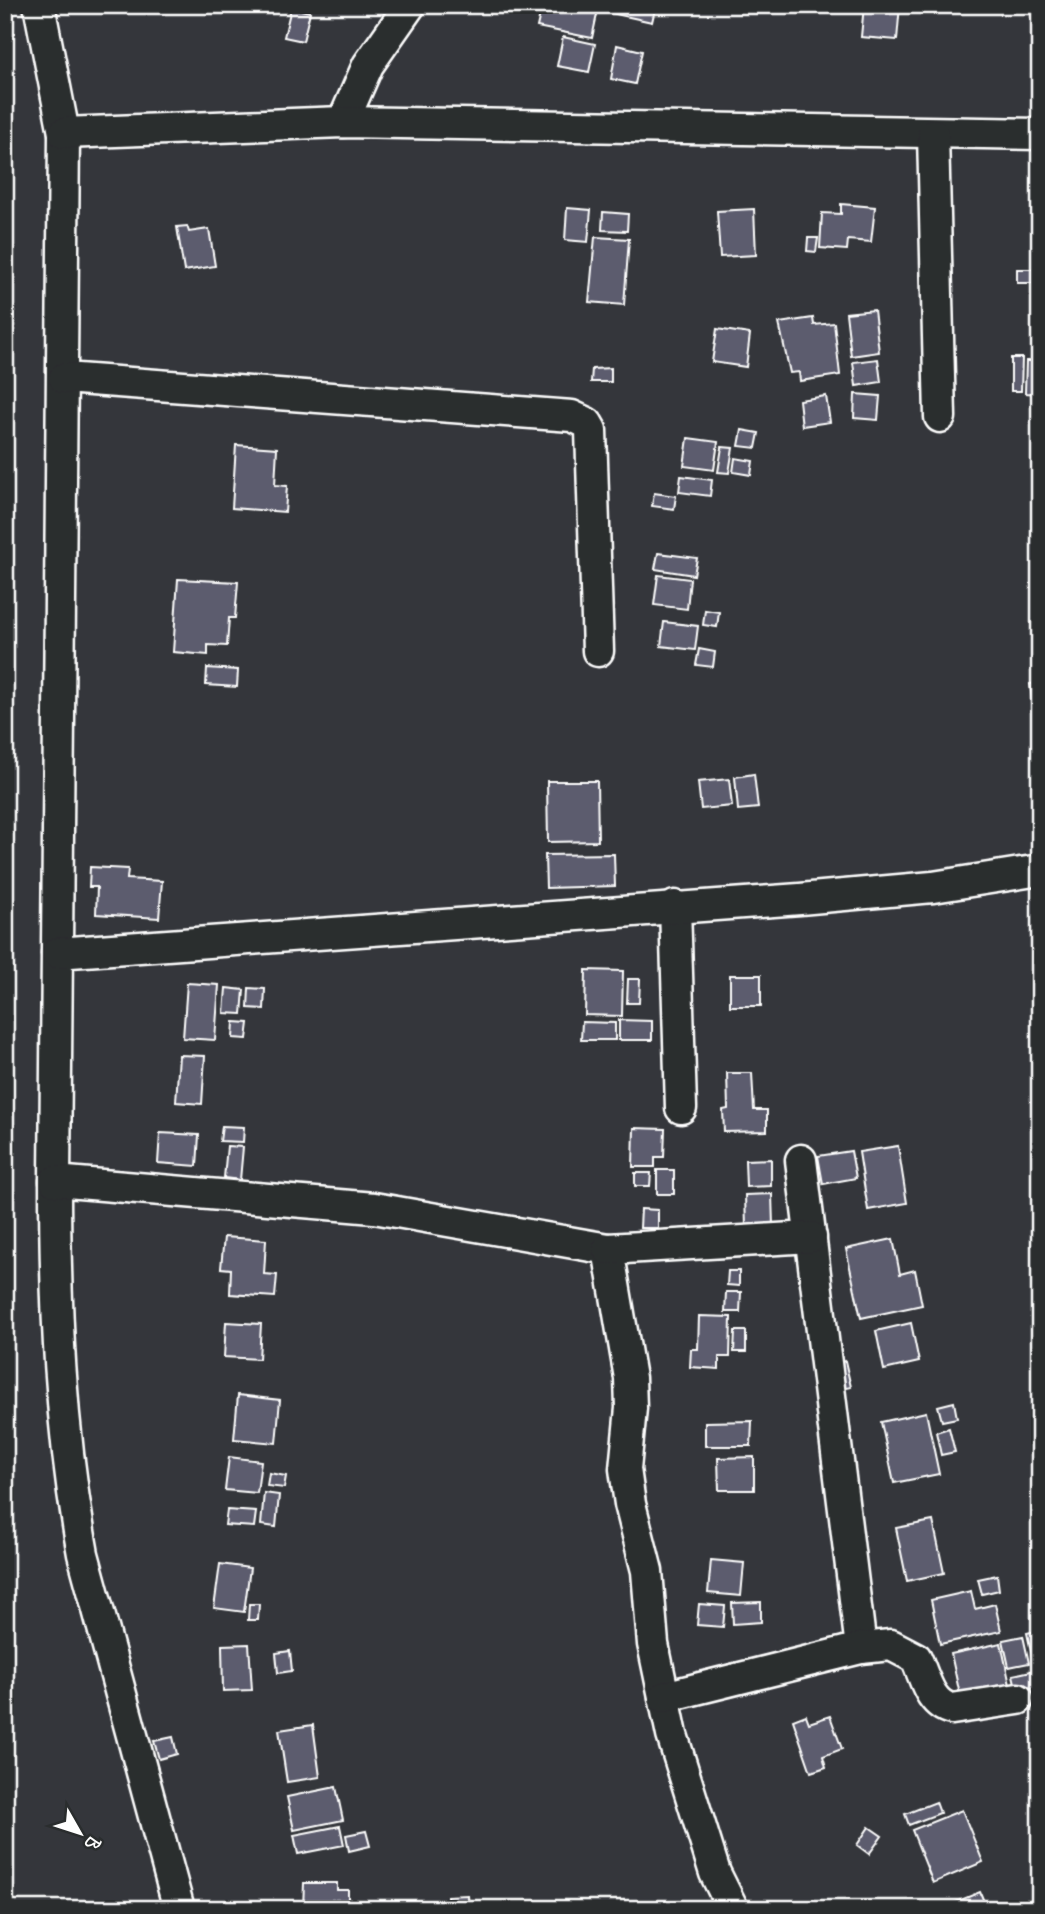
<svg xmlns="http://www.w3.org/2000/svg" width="1045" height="1914" font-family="'Indie Flower',sans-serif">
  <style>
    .building { fill: #5c5c6e; stroke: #fff; stroke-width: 2 }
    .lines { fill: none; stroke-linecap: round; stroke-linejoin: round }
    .minor-casing { stroke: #fff; stroke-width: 35 }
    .minor { stroke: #2a2d2e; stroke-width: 30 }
  </style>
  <rect width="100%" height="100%" fill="#34363b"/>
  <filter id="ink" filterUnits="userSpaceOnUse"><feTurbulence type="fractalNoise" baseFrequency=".0143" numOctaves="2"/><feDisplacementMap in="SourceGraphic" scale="14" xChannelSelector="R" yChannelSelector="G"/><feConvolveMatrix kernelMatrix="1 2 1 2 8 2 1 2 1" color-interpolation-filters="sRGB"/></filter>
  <g filter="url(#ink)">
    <g class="building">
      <polygon points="542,5 599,5 592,38 537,27"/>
      <polygon points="613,5 656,5 652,22 611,13"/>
      <polygon points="864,5 900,5 897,40 861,37"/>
      <polygon points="291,8 310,12 303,41 284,37"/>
      <polygon points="563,37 595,44 589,72 557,66"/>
      <polygon points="617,45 642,51 635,84 611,79"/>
      <polygon points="841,204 875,207 871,242 848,240 847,250 820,248 822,213 841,214"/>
      <polygon points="567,208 591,210 588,242 565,240"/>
      <polygon points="754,209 756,255 720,257 717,211"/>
      <polygon points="603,212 628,214 627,231 602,230"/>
      <polygon points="187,226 189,232 209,229 215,266 184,271 177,227"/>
      <polygon points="595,237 629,239 624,305 589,302"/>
      <polygon points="808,238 818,238 816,252 807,251"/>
      <rect x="1017" y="269" width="16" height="14"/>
      <polygon points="874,310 879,352 851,356 846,313"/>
      <polygon points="813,318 814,325 834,323 840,375 800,381 799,372 790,373 779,323"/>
      <polygon points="717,329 750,334 746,367 712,362"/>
      <polygon points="1011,358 1022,358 1021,391 1011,391"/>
      <polygon points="878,359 881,382 856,386 853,362"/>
      <polygon points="1026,361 1040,361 1040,394 1025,393"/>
      <polygon points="611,368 611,382 591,382 592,369"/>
      <polygon points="855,394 880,396 878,420 854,418"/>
      <polygon points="826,396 830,422 802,426 799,400"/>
      <polygon points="742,430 759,433 756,448 739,446"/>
      <polygon points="688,438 718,442 714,470 684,466"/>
      <polygon points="236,445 277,448 275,485 287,486 285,512 232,508"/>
      <polygon points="722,447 733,448 729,473 718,472"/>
      <polygon points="735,458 753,461 751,475 733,472"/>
      <polygon points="681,476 712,480 710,496 679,492"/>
      <polygon points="654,493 676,496 674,509 652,506"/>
      <polygon points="658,553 697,558 694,575 655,569"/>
      <polygon points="658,575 690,579 687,609 654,605"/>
      <polygon points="178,579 238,582 235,618 229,618 227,646 208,645 208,655 173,652"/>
      <polygon points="705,610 719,612 717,627 703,625"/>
      <polygon points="664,622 698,626 695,650 661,646"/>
      <polygon points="699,649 715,652 713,667 696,665"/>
      <polygon points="207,668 238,670 237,687 206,685"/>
      <polygon points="1040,682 1040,707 1033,708 1030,684"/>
      <polygon points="754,774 758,808 738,810 735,777"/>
      <polygon points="729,779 732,806 701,809 698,782"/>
      <polygon points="547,781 597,781 598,841 548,842"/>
      <polygon points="614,854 615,886 546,888 545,855"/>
      <polygon points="90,867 128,869 127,879 162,881 159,918 96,914 97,887 89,887"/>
      <polygon points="586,970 623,971 622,1016 585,1015"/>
      <rect x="730" y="975" width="31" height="31"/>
      <polygon points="628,979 640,979 639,1003 627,1003"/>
      <polygon points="187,983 219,985 215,1040 183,1038"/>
      <polygon points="226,988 244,990 242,1014 224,1013"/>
      <polygon points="249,988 265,989 264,1009 248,1008"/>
      <polygon points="619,1020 652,1021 652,1040 619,1040"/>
      <polygon points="234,1022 249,1023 247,1039 233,1038"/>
      <polygon points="582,1022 615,1023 615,1040 581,1040"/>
      <polygon points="179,1055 205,1056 202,1104 176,1102"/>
      <polygon points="727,1073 752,1073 754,1110 767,1110 767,1131 724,1132 723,1110 728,1109"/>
      <polygon points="222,1126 244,1127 243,1142 220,1141"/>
      <polygon points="634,1128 665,1129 664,1157 655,1157 655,1167 633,1167"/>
      <polygon points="160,1133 199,1135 197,1166 158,1163"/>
      <polygon points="227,1146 243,1147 240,1180 224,1178"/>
      <polygon points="898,1146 907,1203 868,1210 859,1152"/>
      <polygon points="851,1151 856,1178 823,1184 818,1156"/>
      <polygon points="771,1159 771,1186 746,1187 745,1160"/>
      <rect x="657" y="1170" width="17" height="24"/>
      <polygon points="635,1173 651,1173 650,1186 635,1186"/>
      <polygon points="772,1194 773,1226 746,1227 745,1195"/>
      <polygon points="641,1209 658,1210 658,1228 640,1228"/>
      <polygon points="224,1237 266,1240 264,1274 277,1275 275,1297 230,1294 231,1269 221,1268"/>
      <polygon points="893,1239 900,1274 915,1270 922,1305 861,1318 846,1249"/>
      <polygon points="728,1271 739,1271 739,1286 727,1285"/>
      <polygon points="726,1292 741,1292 740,1312 725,1312"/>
      <polygon points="699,1316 731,1317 730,1357 719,1357 719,1369 690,1367 691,1349 698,1349"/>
      <polygon points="226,1322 261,1324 259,1359 224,1357"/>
      <polygon points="911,1323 919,1362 884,1370 876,1331"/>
      <polygon points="735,1331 746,1331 746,1352 734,1352"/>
      <polygon points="845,1361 851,1387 842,1389 836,1363"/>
      <polygon points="238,1395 280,1400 276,1443 234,1439"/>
      <polygon points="954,1402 957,1418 942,1421 938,1406"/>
      <polygon points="926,1412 939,1474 894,1483 881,1422"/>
      <polygon points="752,1421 751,1446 705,1446 705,1422"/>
      <polygon points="949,1428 955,1452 941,1455 936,1432"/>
      <polygon points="229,1457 261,1461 257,1493 225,1490"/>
      <polygon points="754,1457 754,1490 719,1490 718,1458"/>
      <polygon points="269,1473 286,1476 284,1488 267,1486"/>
      <polygon points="264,1493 279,1495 276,1527 261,1525"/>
      <polygon points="227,1510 256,1512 254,1527 225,1525"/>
      <polygon points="933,1521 944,1573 907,1581 896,1528"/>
      <polygon points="711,1560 744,1563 741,1596 708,1593"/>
      <polygon points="220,1564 250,1568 244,1612 214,1608"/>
      <polygon points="997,1575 999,1590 982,1594 978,1579"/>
      <polygon points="971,1591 975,1609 995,1604 1001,1631 940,1644 931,1600"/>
      <polygon points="761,1602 761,1622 733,1624 732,1603"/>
      <polygon points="249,1604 259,1604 258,1620 248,1620"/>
      <polygon points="699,1604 725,1606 723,1627 697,1625"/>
      <polygon points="1040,1630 1040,1668 1035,1670 1027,1633"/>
      <polygon points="1023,1636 1029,1663 1009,1667 1003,1640"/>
      <polygon points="1001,1643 1010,1685 960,1695 951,1654"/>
      <polygon points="249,1644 252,1690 223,1691 222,1645"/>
      <polygon points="290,1651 292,1671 278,1673 276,1653"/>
      <polygon points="1036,1670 1040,1686 1017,1691 1013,1675"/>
      <polygon points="806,1715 809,1723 830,1716 842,1749 823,1756 826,1767 811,1772 793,1720"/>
      <polygon points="313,1725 320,1777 287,1782 279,1730"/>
      <polygon points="173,1737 177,1754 159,1759 154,1741"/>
      <polygon points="336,1787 343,1820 294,1830 287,1797"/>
      <polygon points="936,1802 940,1813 909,1825 905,1814"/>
      <polygon points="962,1810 983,1862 933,1883 912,1830"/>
      <polygon points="340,1826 344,1845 298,1854 294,1835"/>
      <polygon points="869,1827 882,1836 869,1854 857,1845"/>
      <polygon points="366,1831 370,1846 349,1851 346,1835"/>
      <polygon points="304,1883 337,1883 337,1890 348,1890 348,1909 303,1909"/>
      <polygon points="980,1892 987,1909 945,1909 944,1907"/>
      <polygon points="468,1895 469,1909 447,1909 447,1896"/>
      <polygon points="442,1906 442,1909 414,1909 414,1907"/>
    </g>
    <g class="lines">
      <defs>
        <g id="minor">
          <path d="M39,5L64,133L55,1181C55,1306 60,1430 83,1554L179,1909"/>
          <polyline points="343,122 368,65 410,5"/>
          <polyline points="64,133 343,122 1040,134"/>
          <polyline points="933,134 940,417"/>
          <polyline points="64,378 572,416 587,423 591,430 598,651"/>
          <polyline points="675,906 681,1108"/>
          <polyline points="57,953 800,899 933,887 1040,870"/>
          <polyline points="801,1160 861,1648"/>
          <polyline points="55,1181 374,1208 608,1249 630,1378 631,1408 625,1469 630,1504 647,1571 653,1644 672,1735 715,1873 733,1909"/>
          <polyline points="608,1249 811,1237"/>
          <path d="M664,1697L861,1648L891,1645L916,1658C925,1677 929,1704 952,1709L1018,1699"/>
        </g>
      </defs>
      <use href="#minor" class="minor-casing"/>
      <use href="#minor" class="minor"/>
    </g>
  </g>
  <rect width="1045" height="1914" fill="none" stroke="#2a2d2e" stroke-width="28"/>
  <rect x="14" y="14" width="1017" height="1886" fill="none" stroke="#fff" stroke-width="2.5" filter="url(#ink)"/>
  <g transform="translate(80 1833) rotate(129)" stroke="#2a2d2e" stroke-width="5" paint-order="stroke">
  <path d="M0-5L12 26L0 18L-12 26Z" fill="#ffffff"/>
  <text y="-10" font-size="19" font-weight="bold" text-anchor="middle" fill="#ffffff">B</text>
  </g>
</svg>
